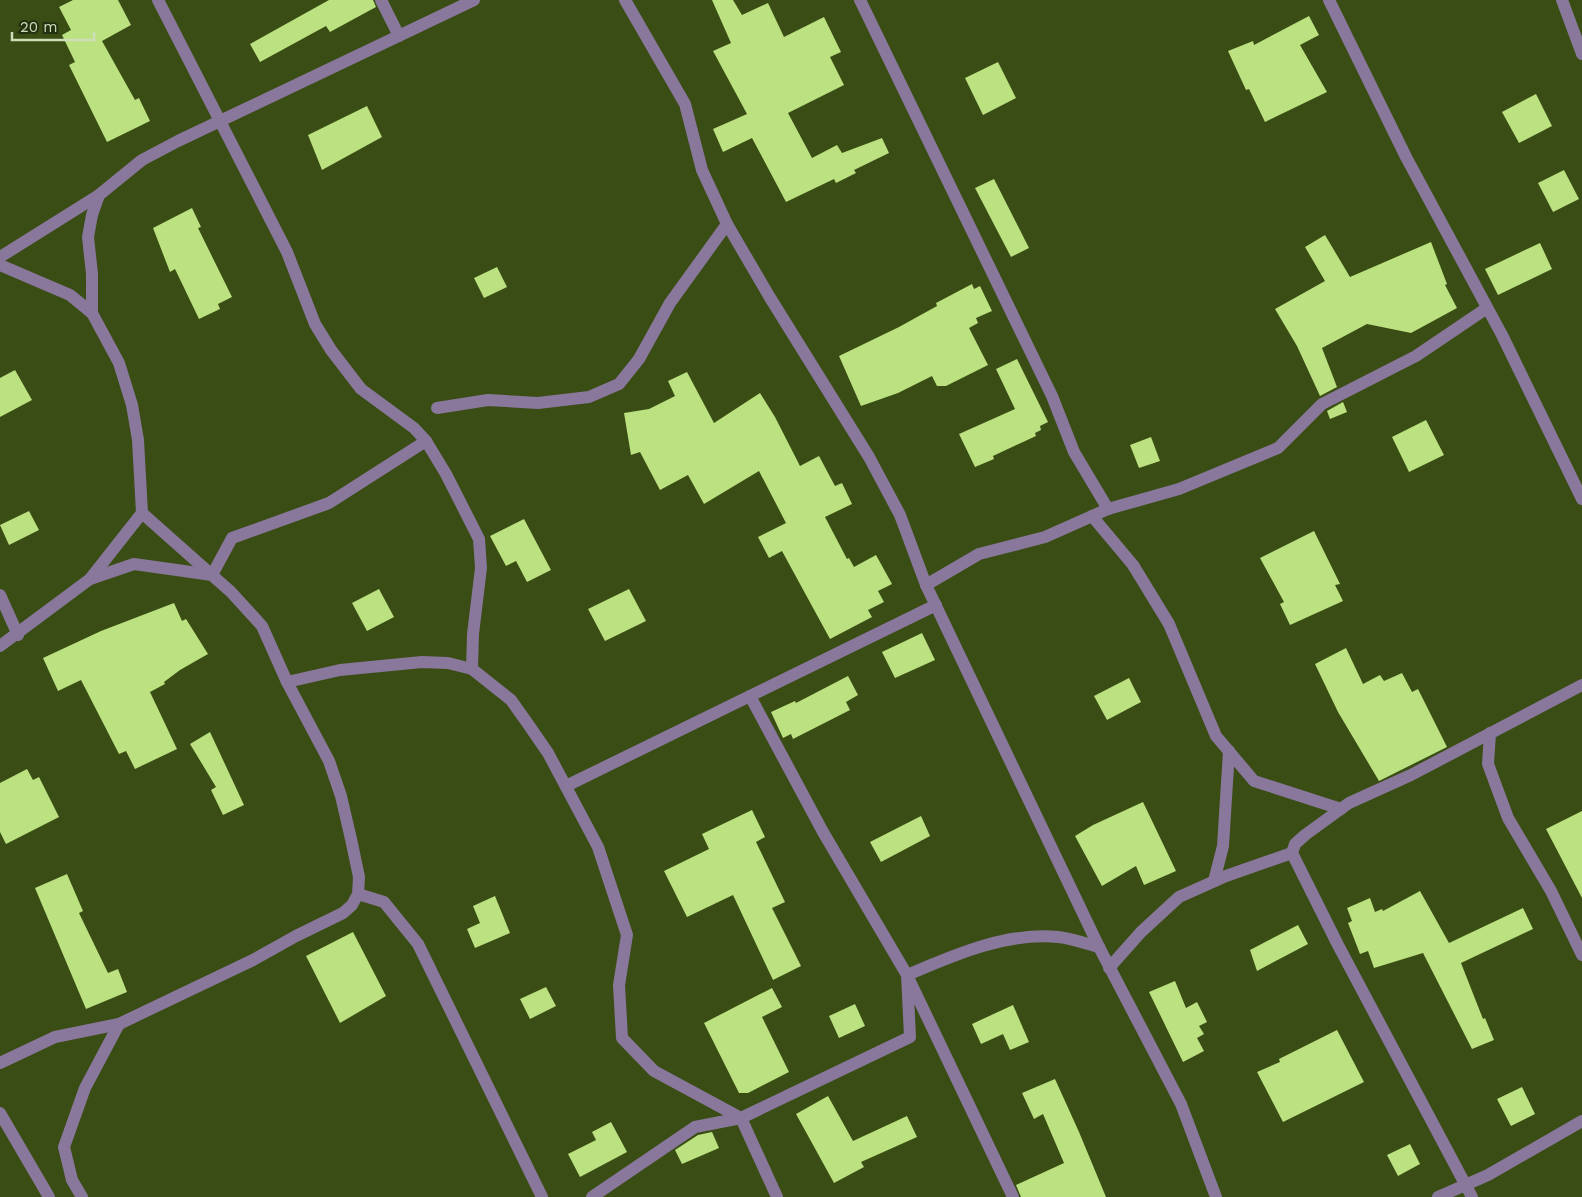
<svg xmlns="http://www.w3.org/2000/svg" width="1582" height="1197" font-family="'Work Sans',sans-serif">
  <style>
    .building { fill: #bbe180 }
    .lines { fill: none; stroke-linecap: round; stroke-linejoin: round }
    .minor { stroke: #89779c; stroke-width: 12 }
  </style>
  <rect width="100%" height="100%" fill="#394d14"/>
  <g class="building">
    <polygon points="73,0 118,0 131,25 102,41 135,100 139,98 150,121 107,142 69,65 75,62 62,35 71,30 59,7"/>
    <polygon points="329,0 373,0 376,7 330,32 326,26 260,62 250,44"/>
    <polygon points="712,0 733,0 742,15 768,3 784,37 824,17 841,52 830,57 844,85 788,113 812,158 837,145 842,153 882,138 889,153 854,170 856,173 836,183 834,179 786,202 752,138 723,152 713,129 747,114 713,51 731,43"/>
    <polygon points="1309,16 1319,35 1300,45 1327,92 1265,122 1249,89 1246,90 1228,51 1253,41 1254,45"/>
    <polygon points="998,62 1016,98 983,115 965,78"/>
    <polygon points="1536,94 1552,126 1519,143 1502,112"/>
    <polygon points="367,106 382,137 322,170 308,135"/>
    <polygon points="1564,170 1579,199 1553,212 1538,183"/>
    <polygon points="994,179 1029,248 1011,257 975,188"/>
    <polygon points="192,208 201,227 198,228 232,297 218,304 220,309 199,319 175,269 170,272 153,228"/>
    <polygon points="1325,235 1350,277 1431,242 1447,284 1445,285 1457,308 1411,333 1367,324 1322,348 1337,387 1320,396 1297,346 1275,309 1325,281 1305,247"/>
    <polygon points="1540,243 1552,269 1498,295 1485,269"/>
    <polygon points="497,267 507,287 484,298 474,278"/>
    <polygon points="972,284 974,289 980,286 992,311 976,318 978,323 969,328 988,365 946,386 937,386 932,376 898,393 861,406 839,356 899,327 937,306 936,303"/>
    <polygon points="1017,359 1048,422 1040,426 1041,430 1035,433 1036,436 993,456 994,459 975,467 959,434 1015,409 996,369"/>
    <polygon points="15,370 32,400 0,417 0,378"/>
    <polygon points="687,372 714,423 760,393 775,417 800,466 819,456 835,486 842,483 852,504 825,517 847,559 849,558 854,567 876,555 892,584 878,591 884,602 868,610 872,617 830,639 782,551 769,558 758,537 786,523 759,471 704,504 688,475 660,490 640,452 631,455 624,413 649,409 675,396 668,381"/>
    <polygon points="1343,402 1347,412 1330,419 1327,411"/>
    <polygon points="1426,420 1444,455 1409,472 1392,437"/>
    <polygon points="1151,437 1160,461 1139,468 1130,445"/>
    <polygon points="29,511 39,530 9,545 0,525"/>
    <polygon points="524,519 551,570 527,582 516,561 506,566 490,536"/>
    <polygon points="1314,531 1340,584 1335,585 1343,601 1290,625 1280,604 1284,602 1260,558"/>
    <polygon points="379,589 394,617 367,631 352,603"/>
    <polygon points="629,589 646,621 605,641 588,609"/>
    <polygon points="174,603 182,621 186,619 208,654 180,670 164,682 165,684 150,692 177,749 135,769 126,751 119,754 81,680 58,691 43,658 101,631"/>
    <polygon points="922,633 935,660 895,678 882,652"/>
    <polygon points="1346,648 1363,684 1380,675 1384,681 1402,673 1412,692 1418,689 1447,747 1379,781 1338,712 1315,664"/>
    <polygon points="848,676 858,695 846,702 850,710 793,739 791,734 783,738 771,712 795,701 796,703"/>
    <polygon points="1129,678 1141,702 1107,720 1094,696"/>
    <polygon points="210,732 244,805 223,815 211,790 216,787 190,744"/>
    <polygon points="27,769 33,780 39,777 59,817 6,844 0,832 0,783"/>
    <polygon points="1143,802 1176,871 1144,885 1136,866 1102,886 1075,836 1093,825"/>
    <polygon points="752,810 765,837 756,842 785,902 772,908 801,966 773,980 733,895 687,917 664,871 709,849 702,834"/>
    <polygon points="1582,811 1582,898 1546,829"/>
    <polygon points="921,816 930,836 881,862 870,842"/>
    <polygon points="67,874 83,911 79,913 108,973 118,969 127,992 86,1009 35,888"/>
    <polygon points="1420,891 1449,943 1523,908 1533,929 1461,963 1483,1019 1485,1018 1494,1040 1472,1049 1423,953 1374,968 1368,951 1360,954 1348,923 1352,921 1347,908 1370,898 1375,912 1382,909 1383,911"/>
    <polygon points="495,896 510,933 475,948 467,929 480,923 473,906"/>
    <polygon points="1298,925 1308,944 1257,971 1250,950"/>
    <polygon points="353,932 386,996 340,1023 306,956"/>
    <polygon points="1175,981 1186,1008 1197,1002 1207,1022 1199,1026 1204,1034 1197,1038 1204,1051 1183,1062 1149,992"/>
    <polygon points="546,987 556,1006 530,1019 520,999"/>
    <polygon points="772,988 782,1007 762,1017 789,1072 748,1093 739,1093 704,1023"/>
    <polygon points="855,1004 865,1026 839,1038 829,1016"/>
    <polygon points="1013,1005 1029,1042 1010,1050 1003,1034 981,1044 972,1024"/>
    <polygon points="1337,1030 1364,1082 1283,1122 1257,1072 1280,1062 1279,1059"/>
    <polygon points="1055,1079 1079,1132 1106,1197 1021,1197 1016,1185 1064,1163 1043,1114 1034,1119 1022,1093"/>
    <polygon points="1522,1087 1535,1114 1511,1126 1497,1099"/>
    <polygon points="828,1096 853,1141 907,1116 917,1137 861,1162 864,1167 834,1183 796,1114"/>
    <polygon points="611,1122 627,1152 580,1177 568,1154 596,1140 592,1132"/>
    <polygon points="712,1132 719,1148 682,1164 675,1150 698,1135"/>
    <polygon points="1410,1144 1420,1164 1398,1176 1387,1155"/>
  </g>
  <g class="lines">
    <g class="minor">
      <polyline points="158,0 287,252 315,324 331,350 361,389 414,428 426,441 446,474 479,539 481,568 473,634 472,669 511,700 528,724 548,753 598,847 627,935 619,985 622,1038 654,1071 741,1118 777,1197"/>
      <polyline points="381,0 399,36"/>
      <polyline points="625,0 685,104 702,170 727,224 769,296 869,457 900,515 926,585 1099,947 1181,1104 1216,1197"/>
      <polyline points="860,0 1052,396 1074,452 1108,509"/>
      <polyline points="1329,0 1406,157 1502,335 1582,499"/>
      <polyline points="1562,0 1582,54"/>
      <polyline points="0,257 99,195"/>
      <polyline points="0,265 70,295 92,313"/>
      <polyline points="437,408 488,400 538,403 589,397 619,384 639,359 670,303 727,224"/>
      <polyline points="1092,516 1133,565 1169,624 1216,736 1254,781 1341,809"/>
      <polyline points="90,579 134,564 212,575 232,538 329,503 426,441"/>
      <polyline points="926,585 979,554 1045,537 1108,509 1179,489 1278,448 1322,404 1416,356 1487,308"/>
      <polyline points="0,595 18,635"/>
      <polyline points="0,646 90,579 142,513 138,440 132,405 119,363 92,313 92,274 88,237 92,215 99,195 142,160 178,141 474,0"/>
      <polyline points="287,682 340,670 422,662 448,663 472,669"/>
      <polyline points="750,696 823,832 907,975 1013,1197"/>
      <polyline points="1490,733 1488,764 1508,818 1551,891 1582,955"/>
      <polyline points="566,786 936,605"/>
      <polyline points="1214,881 1223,846 1229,751"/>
      <polyline points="358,894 384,902 418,944 542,1197"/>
      <polyline points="1109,968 1141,932 1179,897 1226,876 1292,853"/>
      <polyline points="0,1063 55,1037 119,1024 253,960 296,936 343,913 352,905 358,894 359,877 351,839 341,796 329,761 287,682 262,626 231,592 142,513"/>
      <polyline points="0,1113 49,1197"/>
      <polyline points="82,1197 72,1180 64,1147 85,1088 119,1024"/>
      <path d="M592,1197L695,1127L741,1118L910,1037L907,975C954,955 1005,932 1058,937C1071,938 1086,944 1099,947"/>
      <polyline points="1438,1197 1488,1175 1582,1121"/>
      <polyline points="1472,1197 1338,945 1292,853 1295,844 1305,835 1349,803 1411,775 1582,685"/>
    </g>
  </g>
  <path d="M12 32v8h82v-8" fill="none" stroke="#cedeb9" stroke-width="2.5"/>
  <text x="20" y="32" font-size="15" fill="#cedeb9" stroke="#243011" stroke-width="4" paint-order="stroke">20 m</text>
</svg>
